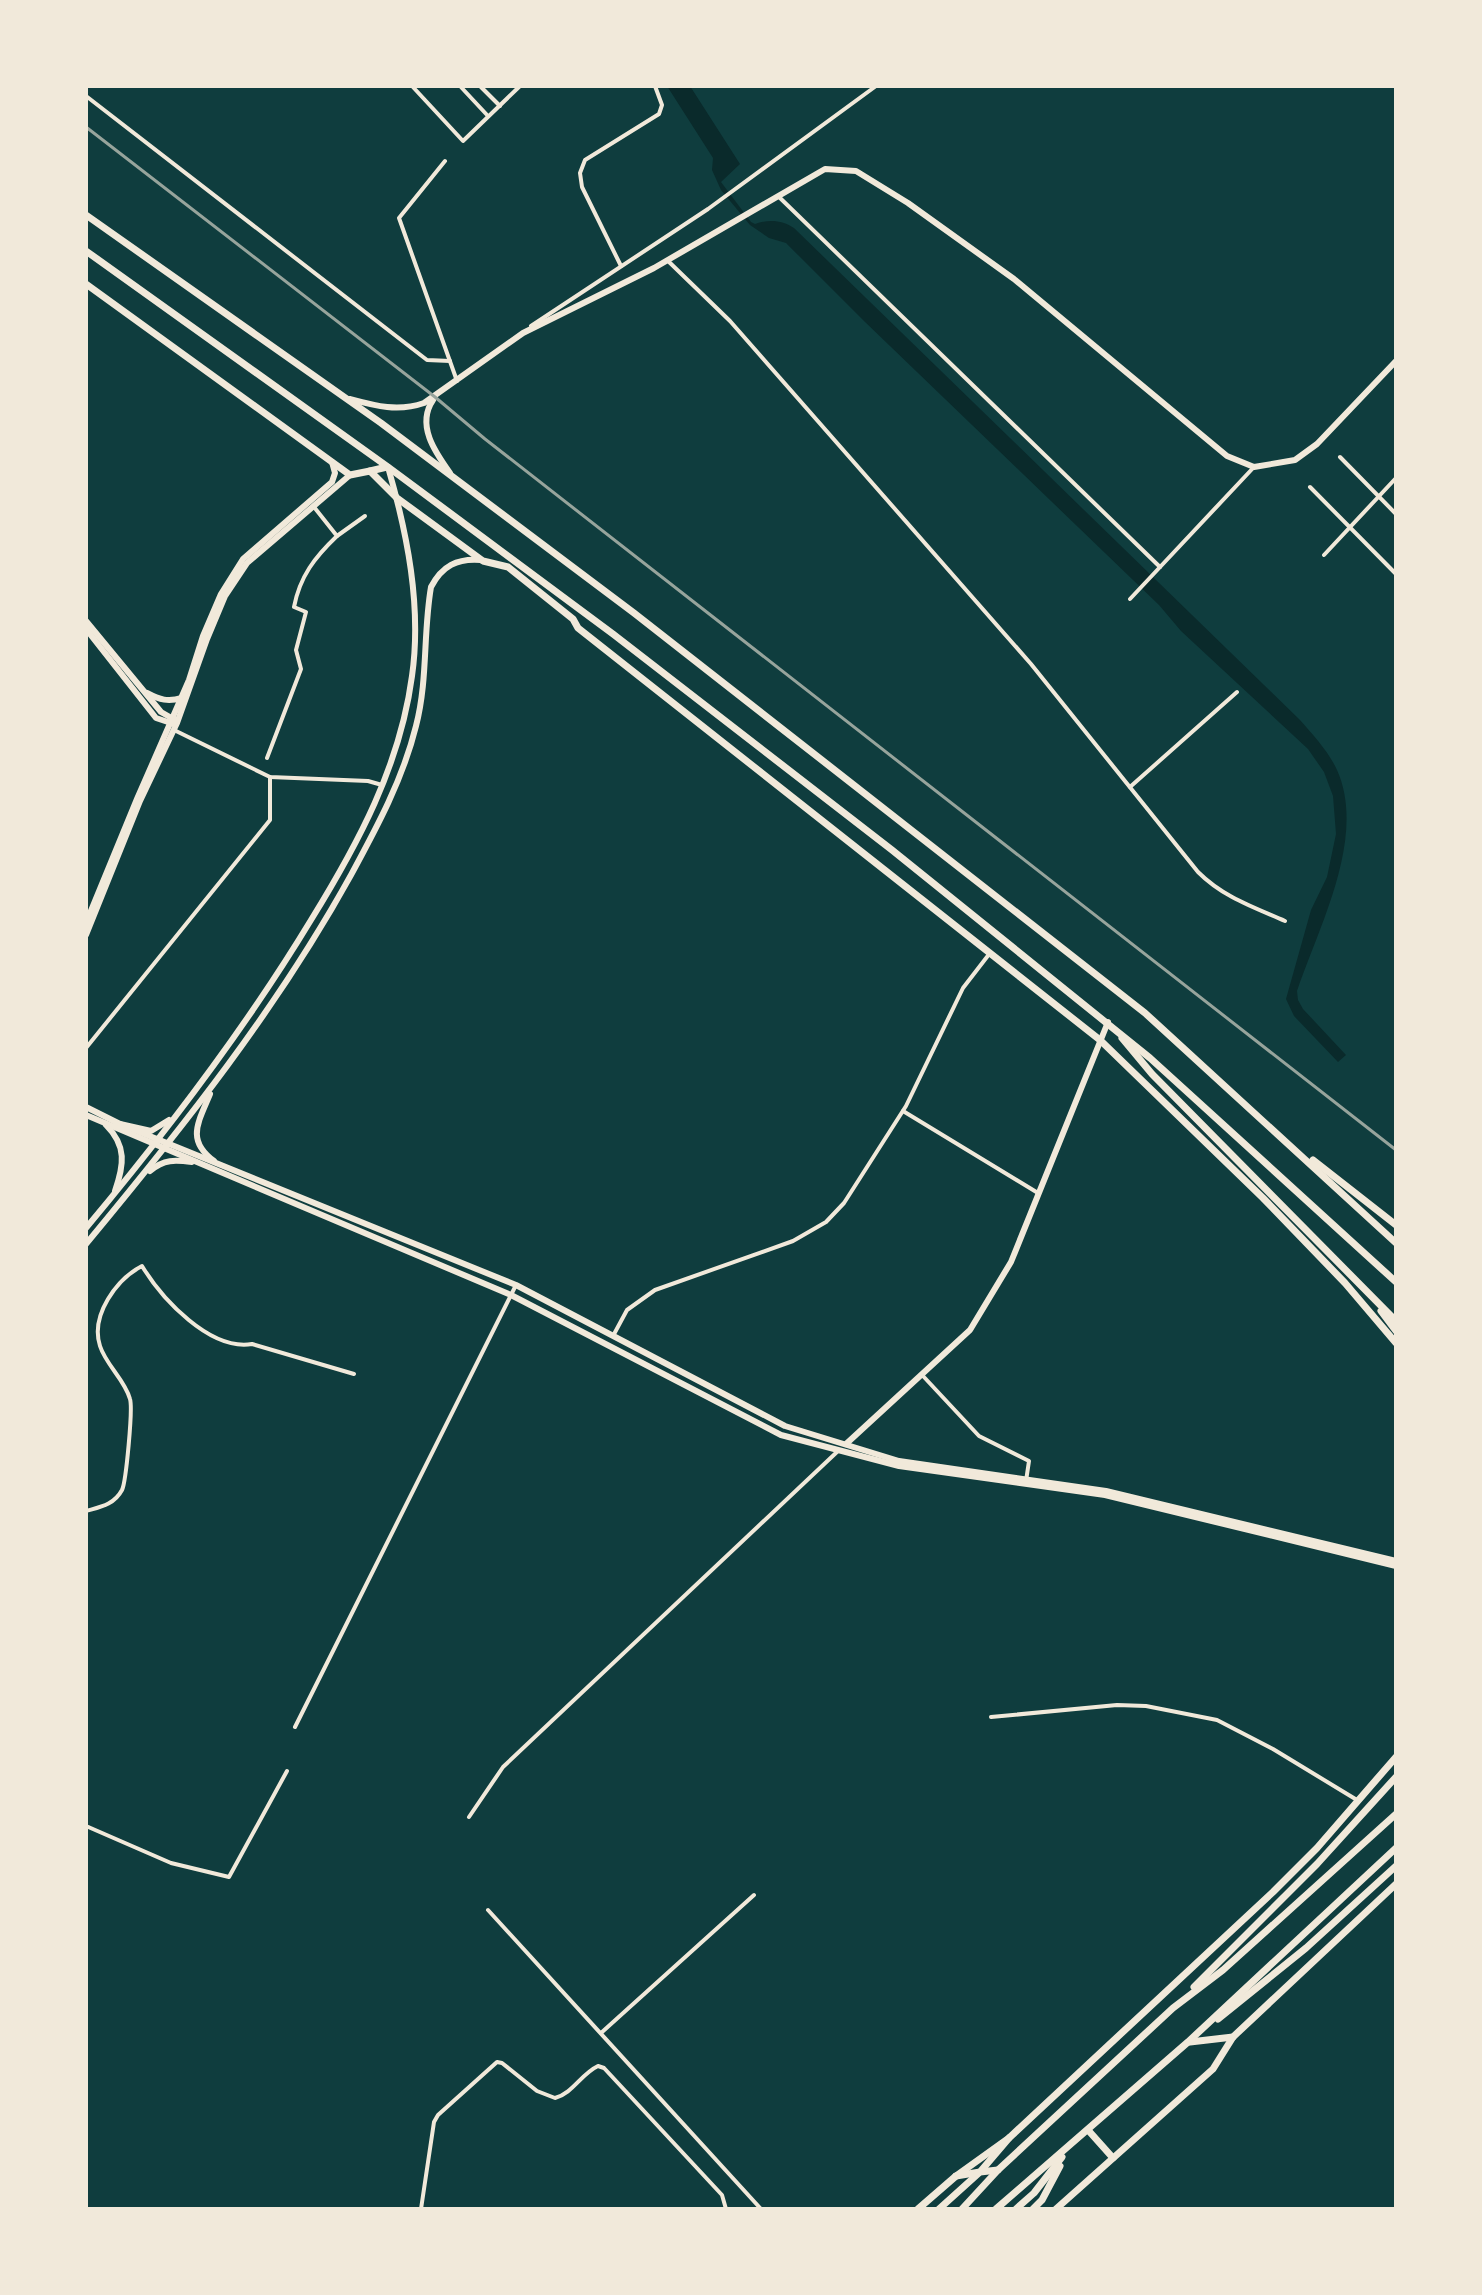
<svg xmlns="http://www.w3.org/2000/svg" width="1482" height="2295" font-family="Signika,sans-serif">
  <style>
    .water { fill: #0a2a2b }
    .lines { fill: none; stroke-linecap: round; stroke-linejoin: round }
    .minor { stroke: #f1e9da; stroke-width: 4 }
    .tertiary { stroke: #f1e9da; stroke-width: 6 }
    .secondary { stroke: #f1e9da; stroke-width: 6 }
    .primary { stroke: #f1e9da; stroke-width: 7 }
    .trunk { stroke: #f1e9da; stroke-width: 7 }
    .rail { stroke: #97a49c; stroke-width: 3 }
  </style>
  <rect width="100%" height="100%" fill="#0f3d3e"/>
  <path class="water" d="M667,86H690L740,164L721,182L751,222L755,224C768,219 783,220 794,228L1300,720C1313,735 1329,752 1337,770C1367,837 1319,926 1297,991L1298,1000L1303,1009L1346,1055L1338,1062L1294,1016L1286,999L1311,910L1327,877L1336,834L1333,796L1324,772L1308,749L1181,631L1159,605L864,321L786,243L769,238L750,225L721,190L712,170L713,158Z"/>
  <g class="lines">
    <g class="minor">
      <polyline points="412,86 463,141 520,86"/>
      <polyline points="460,86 488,116"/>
      <polyline points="480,86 500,106"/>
      <polyline points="86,96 427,360 450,361"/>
      <polyline points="445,161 399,218 457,381"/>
      <polyline points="778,196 1160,567"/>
      <path d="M667,260L730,321L1031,664L1198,872C1223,897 1253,907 1285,921"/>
      <polyline points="621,266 582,187 580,173 585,160 659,114 662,105 655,86"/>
      <polyline points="531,326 708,209 876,86"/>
      <polyline points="1340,457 1396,514"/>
      <polyline points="1310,487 1396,574"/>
      <polyline points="337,536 365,516"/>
      <polyline points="1324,555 1396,478"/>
      <polyline points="1130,599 1254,467"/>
      <polyline points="174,730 270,777 368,781 382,785"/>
      <path d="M267,758L301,669L296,650L306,612L294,607C300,576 315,557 337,536L314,507"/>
      <polyline points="1130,787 1237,692"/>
      <polyline points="86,1048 270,820 270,777"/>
      <polyline points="903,1111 1038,1193"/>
      <polyline points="613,1336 627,1310 655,1290 793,1241 826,1222 844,1203 906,1106 963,988 990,953"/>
      <polyline points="923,1376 979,1436 1029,1461 1026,1481"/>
      <path d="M86,1511C100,1507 114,1505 122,1490C126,1482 133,1409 130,1399C125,1380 106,1365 100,1346C90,1315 117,1279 142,1266C162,1299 210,1351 252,1344L354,1374"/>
      <polyline points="991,1717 1117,1705 1146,1706 1217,1720 1273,1749 1357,1800"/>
      <polyline points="295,1727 516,1285"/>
      <polyline points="469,1817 503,1767 838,1451"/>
      <polyline points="86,1826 171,1863 229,1877 287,1771"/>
      <polyline points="488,1910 761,2209"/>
      <polyline points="601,2033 754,1895"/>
      <path d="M421,2209L434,2122L438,2115L497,2062L502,2063L537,2091L555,2098C573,2093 581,2074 598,2066L604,2068L722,2195L726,2209"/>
    </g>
    <g class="tertiary">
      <path d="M350,399C376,406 398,412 424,403L523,333L654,268L825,169L856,171L908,203L1014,279L1227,456L1254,467L1295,460L1317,444L1396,361"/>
      <path d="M433,400C416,425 435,452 450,473"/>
      <polyline points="86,621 161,712 175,720"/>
      <polyline points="86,629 156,718 174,724"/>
      <path d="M147,693C160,700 168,702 182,698"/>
      <polyline points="86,923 137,799 189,680 203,636 221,594 243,559 332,482 335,473 332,462"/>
      <polyline points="86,935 140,801 177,723 207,639 225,596 247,563 350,475"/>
      <polyline points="86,1107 120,1124 516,1285 785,1426 899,1461 1106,1491 1396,1561"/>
      <polyline points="86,1115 511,1295 781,1435 899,1466 1105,1495 1396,1566"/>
      <polyline points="846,1444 970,1330 1011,1262 1108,1022"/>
    </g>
    <g class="secondary">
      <path d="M210,1094C198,1123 186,1140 214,1161"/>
      <polyline points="120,1124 151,1131 169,1120"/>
      <path d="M106,1125C127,1146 124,1165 115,1191"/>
      <path d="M150,1171C164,1159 175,1160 192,1162"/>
      <path d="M86,1228C168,1130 245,1029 311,920C358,844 400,766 412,676C422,606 407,533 388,467"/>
      <path d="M86,1244C183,1127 277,1009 351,875C377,827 403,779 416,726C428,680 423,633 431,587C442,566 457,558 481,560"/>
    </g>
    <g class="primary">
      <polyline points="86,284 350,475 370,471 397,498 483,561 508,567 573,619 578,628 1100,1040 1263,1198 1345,1283 1396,1343"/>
      <polyline points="918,2209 956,2176 1009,2138 1273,1892 1317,1848 1396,1757"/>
      <polyline points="1056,2209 1213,2069 1233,2037 1396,1884"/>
    </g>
    <g class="trunk">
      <polyline points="86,215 381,423 634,613 1145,1013 1396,1243"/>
      <polyline points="86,251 388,467 613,634 892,850 1150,1058 1396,1282"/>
      <polyline points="370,471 387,467"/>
      <polyline points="1122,1038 1152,1074 1396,1321"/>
      <polyline points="1313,1160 1396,1225"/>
      <polyline points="1381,1311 1396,1331"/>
      <polyline points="1194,1987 1317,1864 1396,1777"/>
      <polyline points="1218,2019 1306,1948 1396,1866"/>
      <polyline points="1190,2042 1233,2037"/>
      <polyline points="1088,2130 1113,2158"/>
      <polyline points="956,2176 980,2172 1009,2138"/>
      <polyline points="939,2209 980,2172 998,2170"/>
      <polyline points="962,2209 998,2170 1173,2008 1223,1970 1396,1814"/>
      <polyline points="996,2209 1188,2042 1396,1848"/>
      <polyline points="1016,2209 1034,2193 1062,2157"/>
      <polyline points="1033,2209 1042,2200 1060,2166"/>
    </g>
    <polyline class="rail" points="86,127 435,397 485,439 1396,1150"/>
  </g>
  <rect width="1482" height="2295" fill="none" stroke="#f1e9da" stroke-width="176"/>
</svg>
